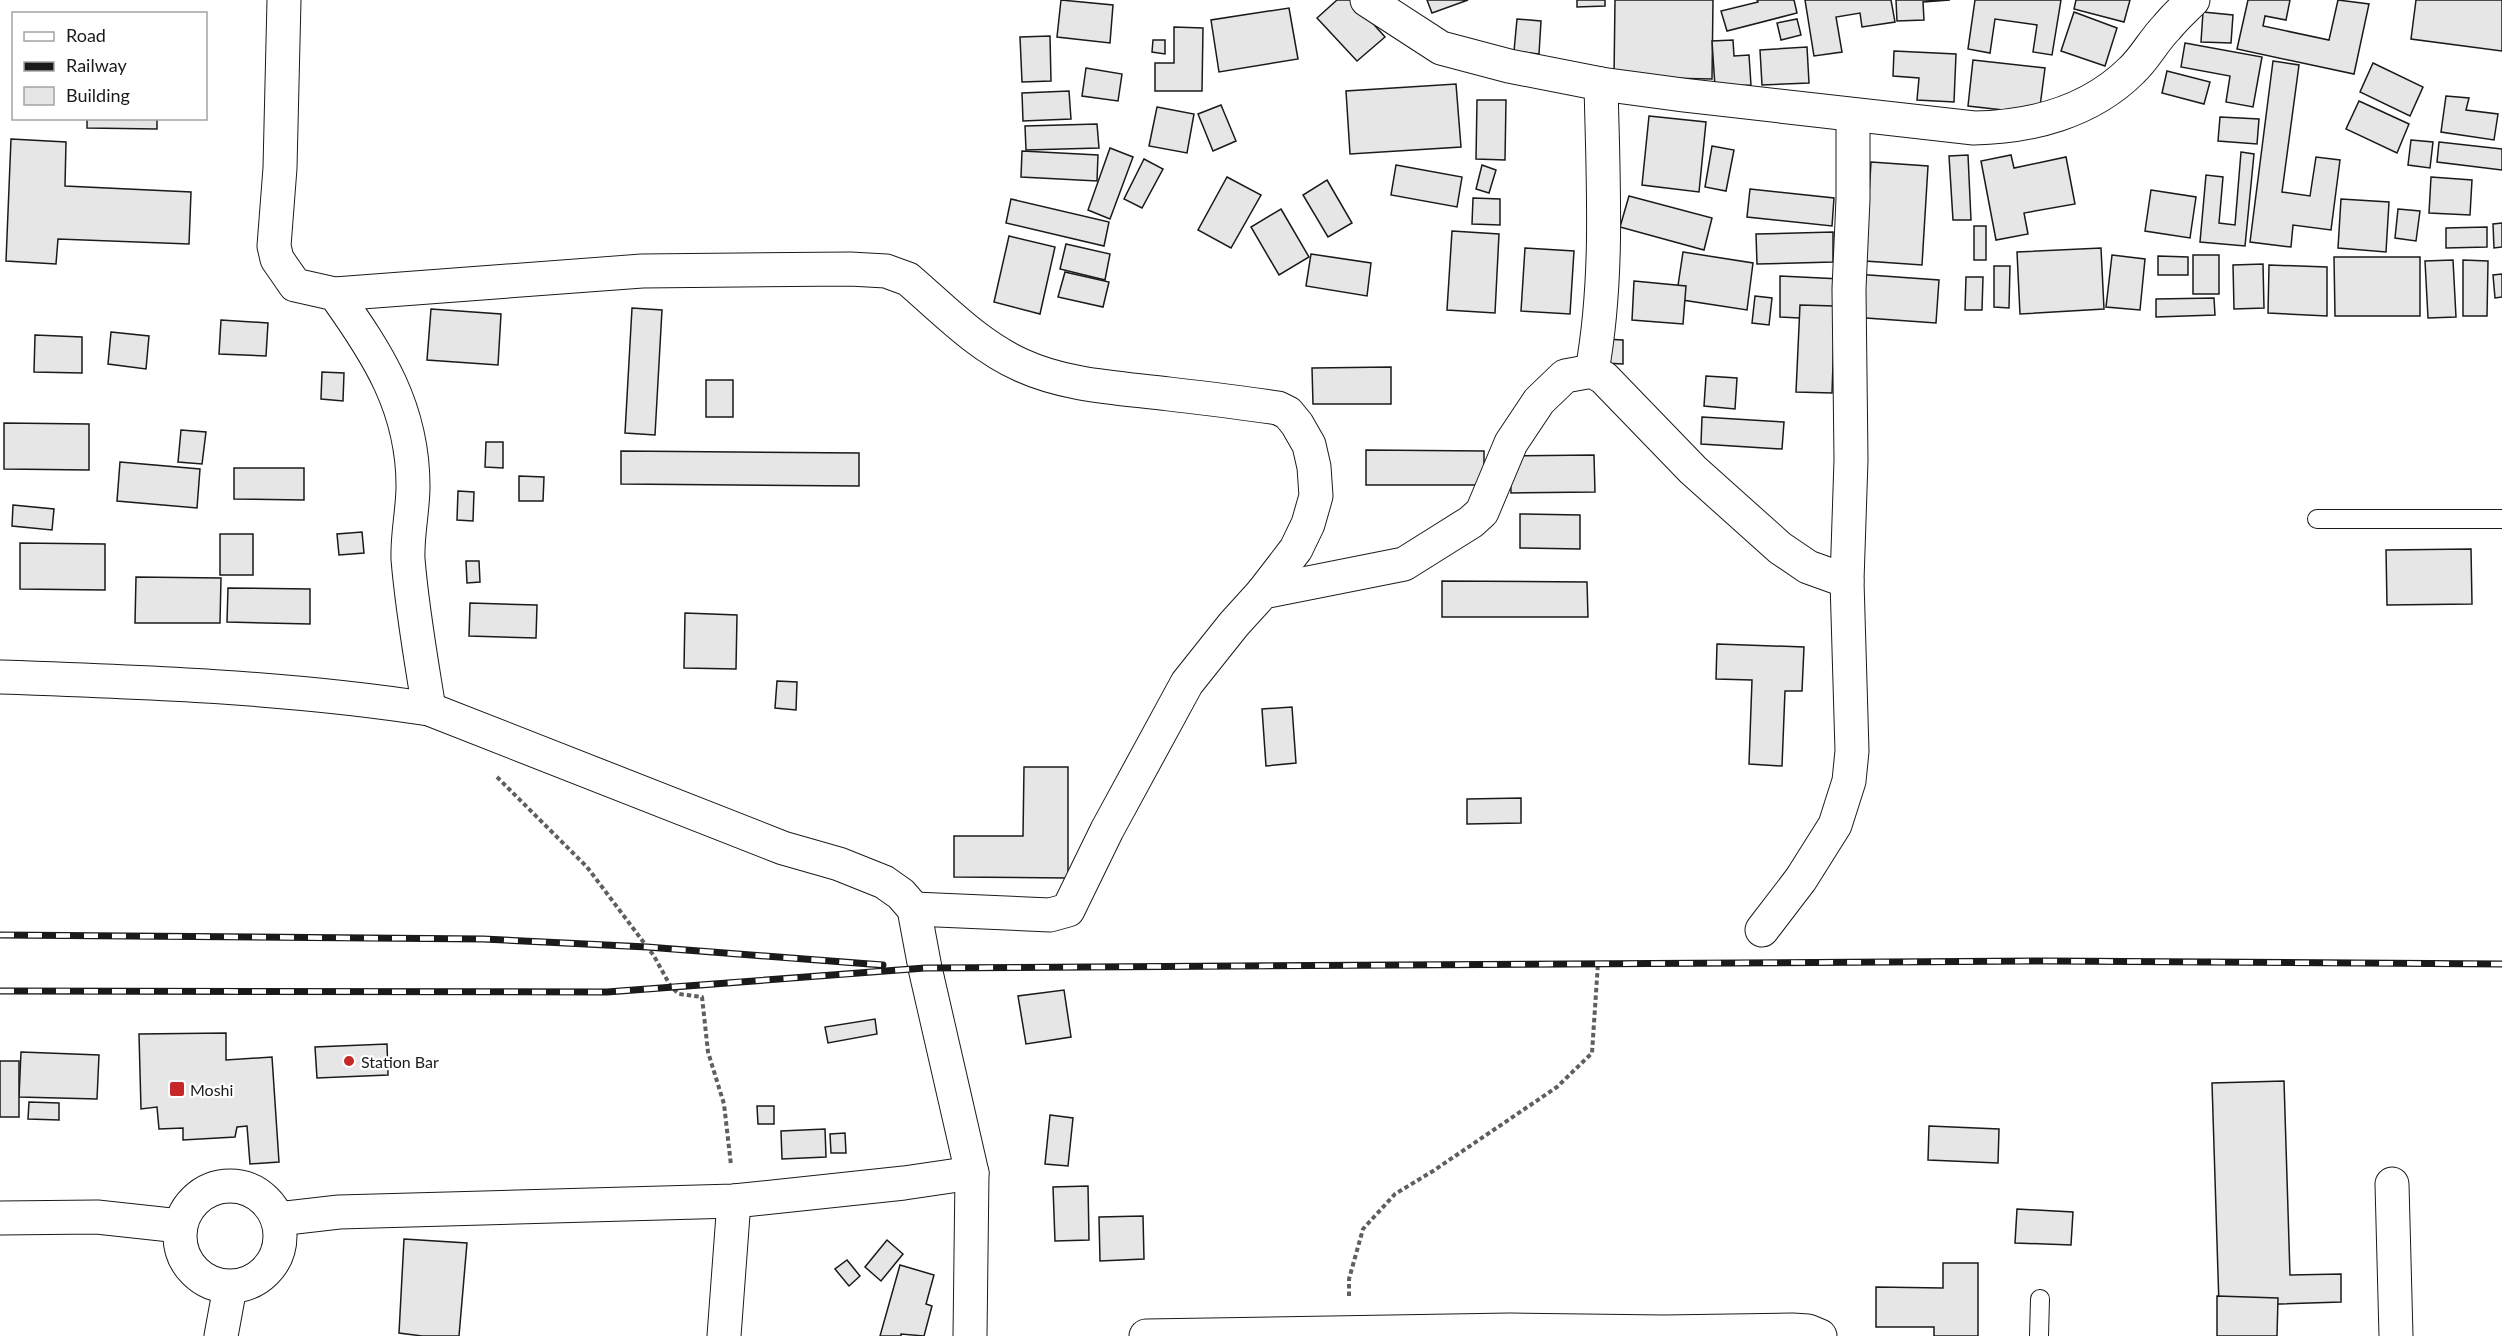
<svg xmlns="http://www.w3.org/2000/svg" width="2502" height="1336" font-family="Lato,sans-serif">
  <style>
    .building { fill: #e6e6e6; stroke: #1a1a1a; stroke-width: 1.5 }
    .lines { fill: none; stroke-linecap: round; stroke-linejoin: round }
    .lane-casing { stroke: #1a1a1a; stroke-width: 20 }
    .street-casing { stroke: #1a1a1a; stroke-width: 35 }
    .path { stroke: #5f5f5f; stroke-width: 4; stroke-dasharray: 4.5 3; stroke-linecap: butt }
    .lane { stroke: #fff; stroke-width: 18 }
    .street { stroke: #fff; stroke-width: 33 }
    .rail-casing { stroke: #1a1a1a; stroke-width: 7 }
    .rail { stroke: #fff; stroke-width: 4.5; stroke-dasharray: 14; stroke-linecap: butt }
    .poi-dot { fill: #c62828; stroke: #fff; stroke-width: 2 }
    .labels { text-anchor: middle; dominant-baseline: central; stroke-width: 4.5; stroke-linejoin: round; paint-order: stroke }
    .poi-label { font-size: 16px; fill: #1a1a1a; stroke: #fff; text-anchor: start }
  </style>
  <rect width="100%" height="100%" fill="#fff"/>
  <g class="building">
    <polygon points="1061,0 1113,5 1110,43 1057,37"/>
    <polygon points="1337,0 1352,0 1385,37 1357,61 1317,18"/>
    <polygon points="1427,0 1468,0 1432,13"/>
    <polygon points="1577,0 1605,0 1605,6 1577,7"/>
    <polygon points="1615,0 1713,0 1712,79 1614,77"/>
    <polygon points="1757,0 1794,0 1797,13 1727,31 1721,11 1758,2"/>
    <polygon points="1805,0 1891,0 1895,22 1862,27 1860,13 1836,17 1842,52 1814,56"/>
    <polygon points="1896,0 1950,0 1923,2 1924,20 1897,21"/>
    <polygon points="1975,0 2061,0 2052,55 2033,52 2037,25 1995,19 1990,53 1968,49"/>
    <polygon points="2076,0 2130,0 2124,22 2074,9"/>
    <polygon points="2248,0 2290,0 2286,20 2265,16 2263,26 2329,40 2338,0 2369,4 2354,74 2237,49"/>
    <polygon points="2416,0 2502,0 2502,51 2411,39"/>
    <polygon points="1289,8 1298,59 1219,72 1211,20"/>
    <polygon points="2074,12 2117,28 2105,66 2061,51"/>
    <polygon points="2203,12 2233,15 2231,43 2201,42"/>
    <polygon points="1517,19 1541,21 1539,54 1514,51"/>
    <polygon points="1797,19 1801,35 1781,40 1777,23"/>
    <polygon points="1174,27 1203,28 1202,91 1155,91 1155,63 1174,63"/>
    <polygon points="1050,36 1051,81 1022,82 1020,37"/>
    <polygon points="1153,40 1165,40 1165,54 1152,52"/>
    <polygon points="1733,40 1734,56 1749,55 1751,85 1715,87 1712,41"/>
    <polygon points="2185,43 2262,57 2253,107 2226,102 2230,76 2181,67"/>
    <polygon points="1807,47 1809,83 1762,85 1760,50"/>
    <polygon points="1894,51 1956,54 1954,102 1917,100 1919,78 1893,76"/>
    <polygon points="1973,60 2045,68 2039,114 1968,106"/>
    <polygon points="2273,61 2299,65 2282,192 2310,196 2316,157 2340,160 2331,230 2293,225 2291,247 2250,242"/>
    <polygon points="2373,63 2423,87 2410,116 2360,92"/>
    <polygon points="1086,68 1122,74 1118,101 1082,96"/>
    <polygon points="2167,71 2210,82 2204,104 2162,93"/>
    <polygon points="1456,84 1461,147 1350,154 1346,91"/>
    <polygon points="1069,91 1071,119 1023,121 1022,93"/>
    <polygon points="2446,96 2469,98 2466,110 2498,114 2494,140 2441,132"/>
    <polygon points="1477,100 1506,100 1505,160 1476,159"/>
    <polygon points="2359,101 2409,124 2397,153 2346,129"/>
    <polygon points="1221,105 1236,141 1213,151 1198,114"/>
    <polygon points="1157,107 1194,114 1187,153 1149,146"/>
    <polygon points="1649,116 1706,122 1699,192 1642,185"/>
    <polygon points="2220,117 2259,119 2257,144 2218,141"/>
    <polygon points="87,118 157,118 157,129 87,128"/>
    <polygon points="1097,124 1099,148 1026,150 1025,126"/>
    <polygon points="11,139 66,142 65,186 191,192 189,244 58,239 56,264 6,261"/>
    <polygon points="2411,140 2433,142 2430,168 2408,165"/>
    <polygon points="2439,142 2502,149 2502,170 2437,162"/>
    <polygon points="1712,146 1734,150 1726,191 1705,187"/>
    <polygon points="1110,148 1133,157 1110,219 1088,210"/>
    <polygon points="1022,151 1098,155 1097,181 1021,177"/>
    <polygon points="2241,152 2254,154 2245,246 2200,242 2206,175 2223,177 2219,223 2235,225"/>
    <polygon points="1968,155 1971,220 1953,220 1949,156"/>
    <polygon points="2011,155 2014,168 2066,157 2075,204 2024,213 2028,234 1996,240 1981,161"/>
    <polygon points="1144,159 1163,169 1142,208 1124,199"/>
    <polygon points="1871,162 1928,166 1922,265 1865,261"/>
    <polygon points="1396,165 1462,177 1457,207 1391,195"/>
    <polygon points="1482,165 1496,170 1489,193 1476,189"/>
    <polygon points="1227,177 1261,195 1231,248 1198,230"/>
    <polygon points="2431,177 2472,180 2470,215 2429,213"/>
    <polygon points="1327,180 1352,223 1328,237 1303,195"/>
    <polygon points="1750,189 1834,198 1832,226 1747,217"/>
    <polygon points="2151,190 2196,197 2190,238 2145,231"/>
    <polygon points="1629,196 1712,218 1704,250 1620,227"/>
    <polygon points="1473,198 1500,199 1500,225 1472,224"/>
    <polygon points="1011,199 1109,222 1104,246 1006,223"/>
    <polygon points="2341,199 2389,202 2386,252 2338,248"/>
    <polygon points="1281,209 1309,257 1279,275 1251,227"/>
    <polygon points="2398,209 2420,211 2416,241 2395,238"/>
    <polygon points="2502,223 2502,247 2494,248 2493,224"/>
    <rect x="1974" y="226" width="12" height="34"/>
    <polygon points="2487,227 2487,247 2446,248 2446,228"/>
    <polygon points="1452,231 1499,234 1495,313 1447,310"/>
    <polygon points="1833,232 1833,262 1757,264 1756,234"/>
    <polygon points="1009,236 1055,247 1040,314 994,302"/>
    <polygon points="1066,244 1110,254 1105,280 1060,269"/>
    <polygon points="1525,248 1574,251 1570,314 1521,311"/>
    <polygon points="2101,248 2104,309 2020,314 2017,252"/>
    <polygon points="1683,252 1753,263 1747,310 1676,299"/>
    <polygon points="1311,254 1371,263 1367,296 1306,286"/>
    <polygon points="2112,255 2145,259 2140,310 2106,307"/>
    <rect x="2193" y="255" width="26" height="39"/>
    <polygon points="2158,256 2188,257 2188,275 2158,275"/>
    <polygon points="2334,257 2420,257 2420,316 2335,316"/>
    <polygon points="2453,260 2456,317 2428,318 2425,261"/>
    <polygon points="2463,260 2488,261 2487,316 2463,316"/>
    <polygon points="2263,264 2264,308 2234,309 2233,265"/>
    <polygon points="2269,265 2327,267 2327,316 2268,313"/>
    <polygon points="1994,266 2010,266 2009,308 1994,307"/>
    <polygon points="1065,272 1109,282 1103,307 1058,297"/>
    <polygon points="1855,274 1939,280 1936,323 1852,317"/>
    <polygon points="2502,274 2502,297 2495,298 2493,275"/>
    <polygon points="1780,276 1841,279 1839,320 1780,317"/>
    <polygon points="1966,277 1983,277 1982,310 1965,310"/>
    <polygon points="1634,281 1686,286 1683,324 1632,320"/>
    <polygon points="1755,296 1772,298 1769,325 1752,323"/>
    <polygon points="2214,298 2215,315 2156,317 2156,299"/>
    <polygon points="1800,305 1835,306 1832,393 1796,392"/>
    <polygon points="632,308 662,310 655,435 625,433"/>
    <polygon points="431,309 501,314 498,365 427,360"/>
    <polygon points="221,320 268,323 266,356 219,354"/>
    <polygon points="111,332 149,336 146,369 108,364"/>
    <polygon points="35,335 82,337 82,373 34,372"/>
    <polygon points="1604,339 1623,340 1623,364 1603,363"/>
    <polygon points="1391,367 1391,404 1313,404 1312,368"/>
    <polygon points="322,372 344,373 343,401 321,399"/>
    <polygon points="1706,376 1737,378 1735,409 1704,406"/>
    <rect x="706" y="380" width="27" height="37"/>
    <polygon points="1702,417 1784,422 1782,449 1701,444"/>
    <polygon points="4,423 89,424 89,470 4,469"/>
    <polygon points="181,430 206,432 202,464 178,462"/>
    <polygon points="486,442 503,442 503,468 485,467"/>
    <polygon points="1366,450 1484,451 1484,485 1366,485"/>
    <polygon points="621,451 859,453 859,486 621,484"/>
    <polygon points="1594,455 1595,492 1511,493 1510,456"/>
    <polygon points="120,462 200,469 197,508 117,501"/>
    <polygon points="234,468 304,468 304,500 234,499"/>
    <polygon points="519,476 544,477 543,501 519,501"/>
    <polygon points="458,491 474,492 473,521 457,520"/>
    <polygon points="13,505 54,509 52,530 12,526"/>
    <polygon points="1520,514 1580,515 1580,549 1520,548"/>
    <polygon points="362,532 364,553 339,555 337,534"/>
    <rect x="220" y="534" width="33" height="41"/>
    <polygon points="20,543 105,544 105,590 20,589"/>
    <polygon points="2471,549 2472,604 2387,605 2386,550"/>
    <polygon points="466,561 479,561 480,582 467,583"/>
    <polygon points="136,577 221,578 220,623 135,623"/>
    <polygon points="1442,581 1587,582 1588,617 1442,617"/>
    <polygon points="228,588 310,589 310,624 227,622"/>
    <polygon points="470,603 537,605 536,638 469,636"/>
    <polygon points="685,613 737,615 736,669 684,668"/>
    <polygon points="1717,644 1804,647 1802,691 1785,691 1782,766 1749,764 1752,680 1716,679"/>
    <polygon points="777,681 797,682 796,710 775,708"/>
    <polygon points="1292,707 1296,763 1266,766 1262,709"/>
    <polygon points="1024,767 1068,767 1068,878 954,877 954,836 1023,836"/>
    <polygon points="1521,798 1521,823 1467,824 1467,799"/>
    <polygon points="1064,990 1071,1037 1026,1044 1018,996"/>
    <polygon points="875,1019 877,1034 828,1043 825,1027"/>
    <polygon points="226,1033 226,1060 272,1057 279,1162 250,1164 247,1126 237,1127 235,1137 183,1140 183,1128 159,1129 157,1107 141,1109 139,1034"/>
    <polygon points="387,1044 388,1075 317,1078 315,1047"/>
    <polygon points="21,1052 99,1055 97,1099 19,1097"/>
    <rect x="0" y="1061" width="19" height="56"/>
    <polygon points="2284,1081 2290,1275 2341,1274 2341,1302 2219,1306 2212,1083"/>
    <polygon points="29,1102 59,1103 59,1120 28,1119"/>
    <polygon points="757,1106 774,1106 774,1124 758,1124"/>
    <polygon points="1050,1115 1073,1118 1068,1166 1045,1164"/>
    <polygon points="1929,1126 1999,1129 1998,1163 1928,1160"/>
    <polygon points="825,1129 826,1157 782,1159 781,1131"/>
    <polygon points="845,1133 846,1153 831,1153 830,1134"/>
    <polygon points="1088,1186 1089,1240 1055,1241 1053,1187"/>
    <polygon points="2017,1209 2073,1212 2071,1245 2015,1243"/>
    <polygon points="1143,1216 1144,1259 1100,1261 1099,1217"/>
    <polygon points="404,1239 467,1243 459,1336 422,1336 399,1333"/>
    <polygon points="887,1240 903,1254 881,1281 865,1267"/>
    <polygon points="847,1260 860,1276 849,1286 835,1269"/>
    <polygon points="1943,1263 1978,1263 1978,1336 1934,1336 1934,1327 1876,1327 1876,1287 1943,1288"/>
    <polygon points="900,1265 934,1275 926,1304 932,1306 924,1336 901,1334 901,1336 880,1336"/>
    <polygon points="2217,1296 2278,1298 2277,1336 2217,1336"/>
  </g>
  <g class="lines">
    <defs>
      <g id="lane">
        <polyline points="2317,519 2502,519"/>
        <polyline points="2039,1336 2040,1299"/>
      </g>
      <g id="street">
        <path d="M284,0L280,168L274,246L277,259L295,285L335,294C378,354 413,408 413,486C413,510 407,535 408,559C412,609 421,659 429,709"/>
        <path d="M1367,0L1441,48L1509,66L1601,84L1683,95L1974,128C2031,127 2090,112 2132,70C2145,58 2154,40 2167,27C2175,17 2184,9 2193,0"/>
        <path d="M335,294L642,271L850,269L886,271L908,279C943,309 978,346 1021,365C1066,386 1120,388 1169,394C1205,398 1242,403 1278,408L1288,413L1297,424L1309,445L1314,467L1316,496L1308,524L1296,549L1263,592"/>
        <path d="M1592,371C1609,277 1603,180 1601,84"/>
        <path d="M0,677C143,682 287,687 429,709L783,848L839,864L884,882L901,894L914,909L925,968L972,1173L970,1336"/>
        <polyline points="914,909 1050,915 1068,910 1107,830 1187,683 1234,624 1263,592 1404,564 1471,522 1482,512 1511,443 1539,401 1565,376 1592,371 1604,378 1693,470 1780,548 1808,567 1847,581"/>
        <polyline points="1762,930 1801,879 1835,825 1849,781 1852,751 1847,581 1851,460 1849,289 1853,199 1853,116"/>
        <polyline points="2392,1184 2396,1336"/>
        <circle cx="230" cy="1236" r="50"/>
        <polyline points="0,1218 97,1217 180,1226"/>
        <polyline points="278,1219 339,1212 734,1201 904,1183 972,1173"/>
        <polyline points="221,1336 230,1287"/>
        <polyline points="724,1336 734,1201"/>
        <polyline points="1146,1336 1510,1330 1664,1332 1792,1330 1808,1331 1820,1336"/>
      </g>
    </defs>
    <use href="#lane" class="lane-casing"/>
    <use href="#street" class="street-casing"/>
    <g class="path">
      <polyline points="497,777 587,867 654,956 671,987 679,994 702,997 708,1052 724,1104 731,1165"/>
      <polyline points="1349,1296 1349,1279 1363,1229 1395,1194 1433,1171 1557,1087 1592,1053 1598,963"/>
    </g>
    <use href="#lane" class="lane"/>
    <use href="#street" class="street"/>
    <defs>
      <g id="rail">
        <polyline points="0,935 483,939 647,947 883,965"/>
        <polyline points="0,991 607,992 925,968 2047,961 2502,964"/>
      </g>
    </defs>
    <use href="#rail" class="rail-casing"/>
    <use href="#rail" class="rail"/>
  </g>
  <g class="poi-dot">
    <circle cx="349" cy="1061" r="6"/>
    <rect x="169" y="1081" width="16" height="16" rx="3"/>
  </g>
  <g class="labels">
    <g class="poi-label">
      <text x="361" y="1061">Station Bar</text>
      <text x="190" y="1089">Moshi</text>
    </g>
  </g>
  <rect x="12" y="12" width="195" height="108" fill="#ffffff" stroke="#a3a3a3" stroke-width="1.5"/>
  <rect x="24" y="32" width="30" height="9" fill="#ffffff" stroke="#a3a3a3" stroke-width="1.5"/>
  <text x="66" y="42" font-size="18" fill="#1a1a1a">Road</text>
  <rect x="24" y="62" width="30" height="9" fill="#1a1a1a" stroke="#a3a3a3" stroke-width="1.5"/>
  <text x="66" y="72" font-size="18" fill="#1a1a1a">Railway</text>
  <rect x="24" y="87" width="30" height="18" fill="#e6e6e6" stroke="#a3a3a3" stroke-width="1.5"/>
  <text x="66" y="102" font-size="18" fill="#1a1a1a">Building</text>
</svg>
